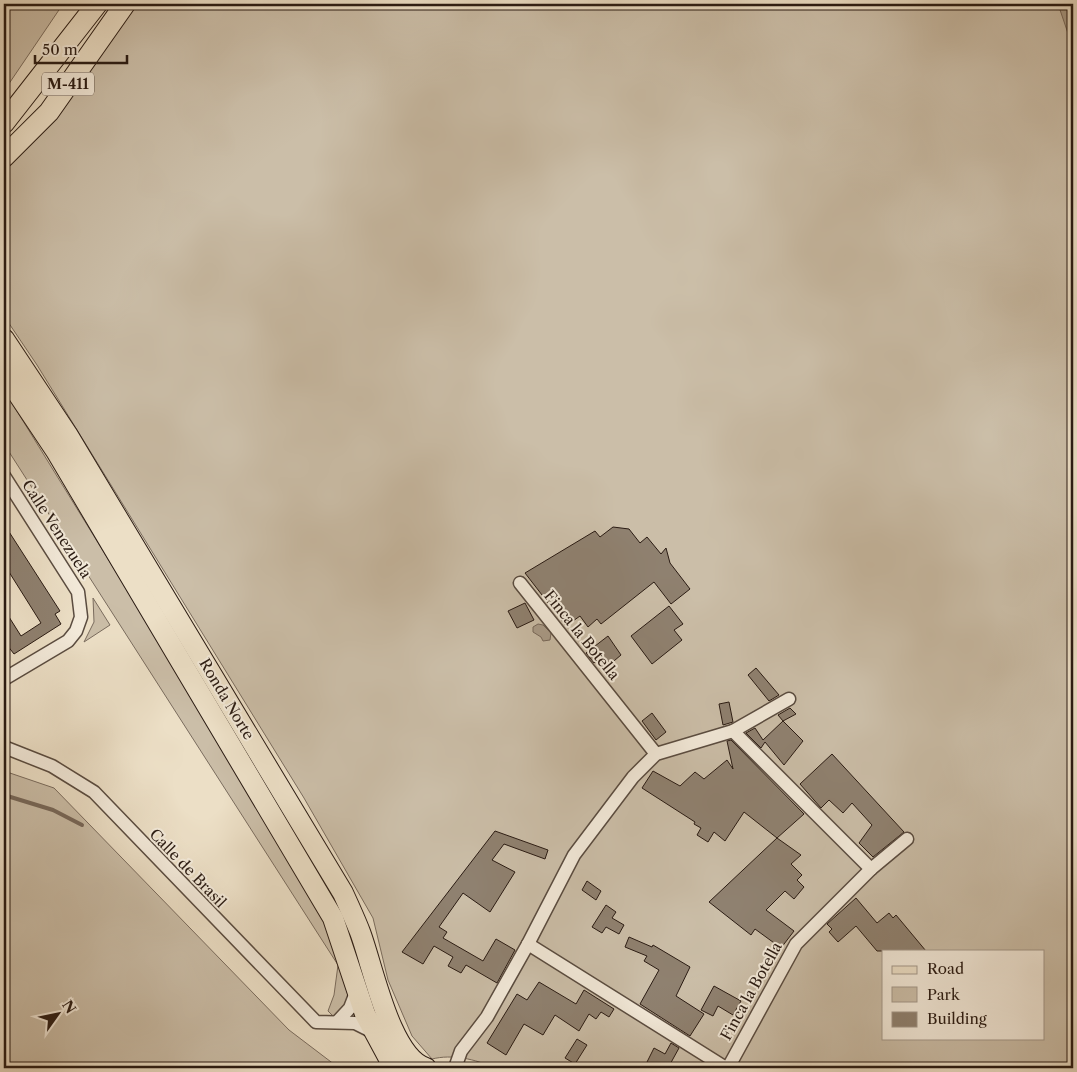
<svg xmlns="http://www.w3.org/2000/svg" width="1077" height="1072" font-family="'Libre Caslon Text',serif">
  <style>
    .green { fill: #cbbea8; stroke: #7a6c5e; fill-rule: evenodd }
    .water { fill: #aa9c89; stroke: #77685a }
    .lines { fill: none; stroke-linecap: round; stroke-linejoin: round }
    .stream { stroke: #77685a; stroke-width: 4 }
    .building { fill: #8f8170; stroke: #2a1b13 }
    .street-casing { stroke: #5a4c40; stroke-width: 15 }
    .primary-casing { stroke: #2a1b13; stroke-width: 22 }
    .street { stroke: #f3eada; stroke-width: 12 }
    .primary { stroke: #ecdfc6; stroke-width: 20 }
    .labels { text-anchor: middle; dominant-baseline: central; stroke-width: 4; stroke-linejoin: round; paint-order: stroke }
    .shield { fill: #f3eada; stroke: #66594f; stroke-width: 1 }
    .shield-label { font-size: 14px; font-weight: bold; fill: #2a1b13 }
    .street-label { font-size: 15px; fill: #2a1b13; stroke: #f3eada }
  </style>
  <rect width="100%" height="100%" fill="#ecdfc6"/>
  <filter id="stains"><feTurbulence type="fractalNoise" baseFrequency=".004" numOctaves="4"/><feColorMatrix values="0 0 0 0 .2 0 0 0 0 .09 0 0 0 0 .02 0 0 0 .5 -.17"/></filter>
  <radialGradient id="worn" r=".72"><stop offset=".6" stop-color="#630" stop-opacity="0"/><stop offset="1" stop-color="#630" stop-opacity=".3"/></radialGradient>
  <g class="green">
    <polygon points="4,4 63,4 4,91"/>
    <path d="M135,4H1073V1068H494C476,1059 452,1054 432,1059L412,1036L388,980L373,918L304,798L37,365L4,316V171L67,102ZM883,951H1043V1038H883Z"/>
    <path d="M4,390L140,611L326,923L348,995C347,1004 341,1011 333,1016L328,1011L334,995L338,965L4,444Z"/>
    <polygon points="93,598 110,625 84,642 94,622"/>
    <polygon points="4,771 54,788 289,1030 339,1068 4,1068"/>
  </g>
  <g class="water">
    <polygon points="1058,4 1073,4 1073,48"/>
    <polygon points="538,624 543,625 551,633 550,640 543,641 541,637 533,632 533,627"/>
  </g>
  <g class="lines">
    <polyline class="stream" points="4,795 53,810 82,825"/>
  </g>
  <g class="building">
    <polygon points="4,524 60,611 55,614 61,624 14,654 7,645 4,647 4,609 21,636 41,623 4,564"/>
    <polygon points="613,527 629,529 640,543 647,537 661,554 666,548 670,563 690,589 671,604 654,582 601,624 597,619 588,627 580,616 566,626 525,573 595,531 600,537"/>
    <polygon points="525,603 534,620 517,628 508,611"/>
    <polygon points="669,606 683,624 674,630 682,640 652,664 631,636"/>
    <polygon points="608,636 621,655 608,666 601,657 594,663 586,653"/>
    <polygon points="756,668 779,695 769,701 748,675"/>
    <polygon points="729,702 733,722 723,725 719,704"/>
    <polygon points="790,708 796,714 783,721 778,715"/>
    <polygon points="652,713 666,732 656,740 642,721"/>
    <polygon points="783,721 803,741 784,765 765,742 761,748 746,733 755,728 763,740"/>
    <polygon points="731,740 804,814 777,838 744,812 725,841 714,832 708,842 697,835 701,828 694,824 695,822 642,788 653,771 680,786 695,772 704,779 727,760 733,769 727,741"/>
    <polygon points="832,754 904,832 873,857 859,843 872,825 852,803 843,813 829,800 821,808 800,784"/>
    <polygon points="495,831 548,850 545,859 504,844 492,860 515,872 490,912 463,893 439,927 447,932 443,938 483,961 496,939 515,950 497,983 466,965 461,973 448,966 453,957 434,946 423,964 402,952"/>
    <polygon points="777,838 801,855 791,864 802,875 797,880 804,887 794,899 785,891 766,910 794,931 781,948 755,929 751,935 709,902"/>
    <polygon points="587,881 601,891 596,900 582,890"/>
    <polygon points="856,898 877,923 889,913 893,918 896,915 926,951 877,951 856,926 838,942 829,932 832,929 827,924"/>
    <polygon points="606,905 616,912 612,918 624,925 619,934 606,927 602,933 592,927"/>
    <polygon points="629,937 652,947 653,945 690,967 676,996 704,1014 690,1036 640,1004 659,970 644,961 647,956 625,947"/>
    <polygon points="539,982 576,1004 584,990 614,1009 609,1017 601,1012 596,1019 589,1014 579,1031 555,1015 543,1035 524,1024 506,1055 487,1043 517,994 527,1000"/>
    <polygon points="714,986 741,1001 733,1015 718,1006 713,1016 701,1010"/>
    <polygon points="577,1039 587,1045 575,1064 565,1058"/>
    <polygon points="671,1043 679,1048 668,1068 644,1068 654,1048 665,1054"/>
  </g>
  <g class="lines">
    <defs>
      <g id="street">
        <polyline points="4,476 78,592 81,617 76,631 68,641 4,679"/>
        <polyline points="520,583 656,754"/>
        <polyline points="733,731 871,869"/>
        <polyline points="4,747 52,766 94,792 316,1022 355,1023 375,1033"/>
        <polyline points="528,944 726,1068"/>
        <polyline points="337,1022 350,1008 357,990"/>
        <polyline points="455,1068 461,1051 487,1017 528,944 574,855 633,777 656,754 733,731 789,699"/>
        <polyline points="728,1068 796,944 871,869 907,839"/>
      </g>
      <g id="primary">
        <polyline points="4,123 97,4"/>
        <polyline points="4,157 49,112 125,4"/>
        <path d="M4,339L67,434L343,893C349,906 355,919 360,932C373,966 390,1057 426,1068"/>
        <polyline points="4,373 56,451 333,918 365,1014 394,1068"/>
      </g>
    </defs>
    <use href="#street" class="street-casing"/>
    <use href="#primary" class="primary-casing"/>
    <use href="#street" class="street"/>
    <use href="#primary" class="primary"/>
  </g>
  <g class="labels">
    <rect class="shield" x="42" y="72.5" width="52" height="23" rx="4"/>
    <g class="shield-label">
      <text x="68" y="84">M-411</text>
    </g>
    <g class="street-label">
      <text transform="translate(57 529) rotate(57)">Calle Venezuela</text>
      <text transform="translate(582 635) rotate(51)">Finca la Botella</text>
      <text transform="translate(227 699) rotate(59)">Ronda Norte</text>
      <text transform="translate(188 868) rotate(46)">Calle de Brasil</text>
      <text transform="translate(751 991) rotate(-61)">Finca la Botella</text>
    </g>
  </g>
  <rect width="1077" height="1072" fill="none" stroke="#ecdfc6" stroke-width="20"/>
  <rect x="5" y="5" width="1067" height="1062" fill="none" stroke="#2a1b13" stroke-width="2.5"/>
  <rect x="10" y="10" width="1057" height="1052" fill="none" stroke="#2a1b13"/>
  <rect x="882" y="950" width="162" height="90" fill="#f3eada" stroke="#a3978a"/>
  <rect x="892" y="966" width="25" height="8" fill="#ecdfc6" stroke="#a3978a"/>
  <text x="927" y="974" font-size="15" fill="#2a1b13">Road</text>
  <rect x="892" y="987" width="25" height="15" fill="#cbbea8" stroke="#a3978a"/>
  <text x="927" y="1000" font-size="15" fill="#2a1b13">Park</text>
  <rect x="892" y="1012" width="25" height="15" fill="#8f8170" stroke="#a3978a"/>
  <text x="927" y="1024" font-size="15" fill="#2a1b13">Building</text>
  <g transform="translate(58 1014) rotate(57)" stroke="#f3eada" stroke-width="4" paint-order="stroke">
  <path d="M0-4L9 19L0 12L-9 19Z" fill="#2a1b13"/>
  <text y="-8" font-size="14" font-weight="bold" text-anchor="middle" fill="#2a1b13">N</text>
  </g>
  <path d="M35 55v8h92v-8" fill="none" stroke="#2a1b13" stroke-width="2.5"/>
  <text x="42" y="55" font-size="15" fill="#2a1b13" stroke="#f3eada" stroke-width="4" paint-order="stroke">50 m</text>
  <rect width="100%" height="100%" filter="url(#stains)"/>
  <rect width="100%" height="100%" fill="url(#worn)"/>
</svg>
